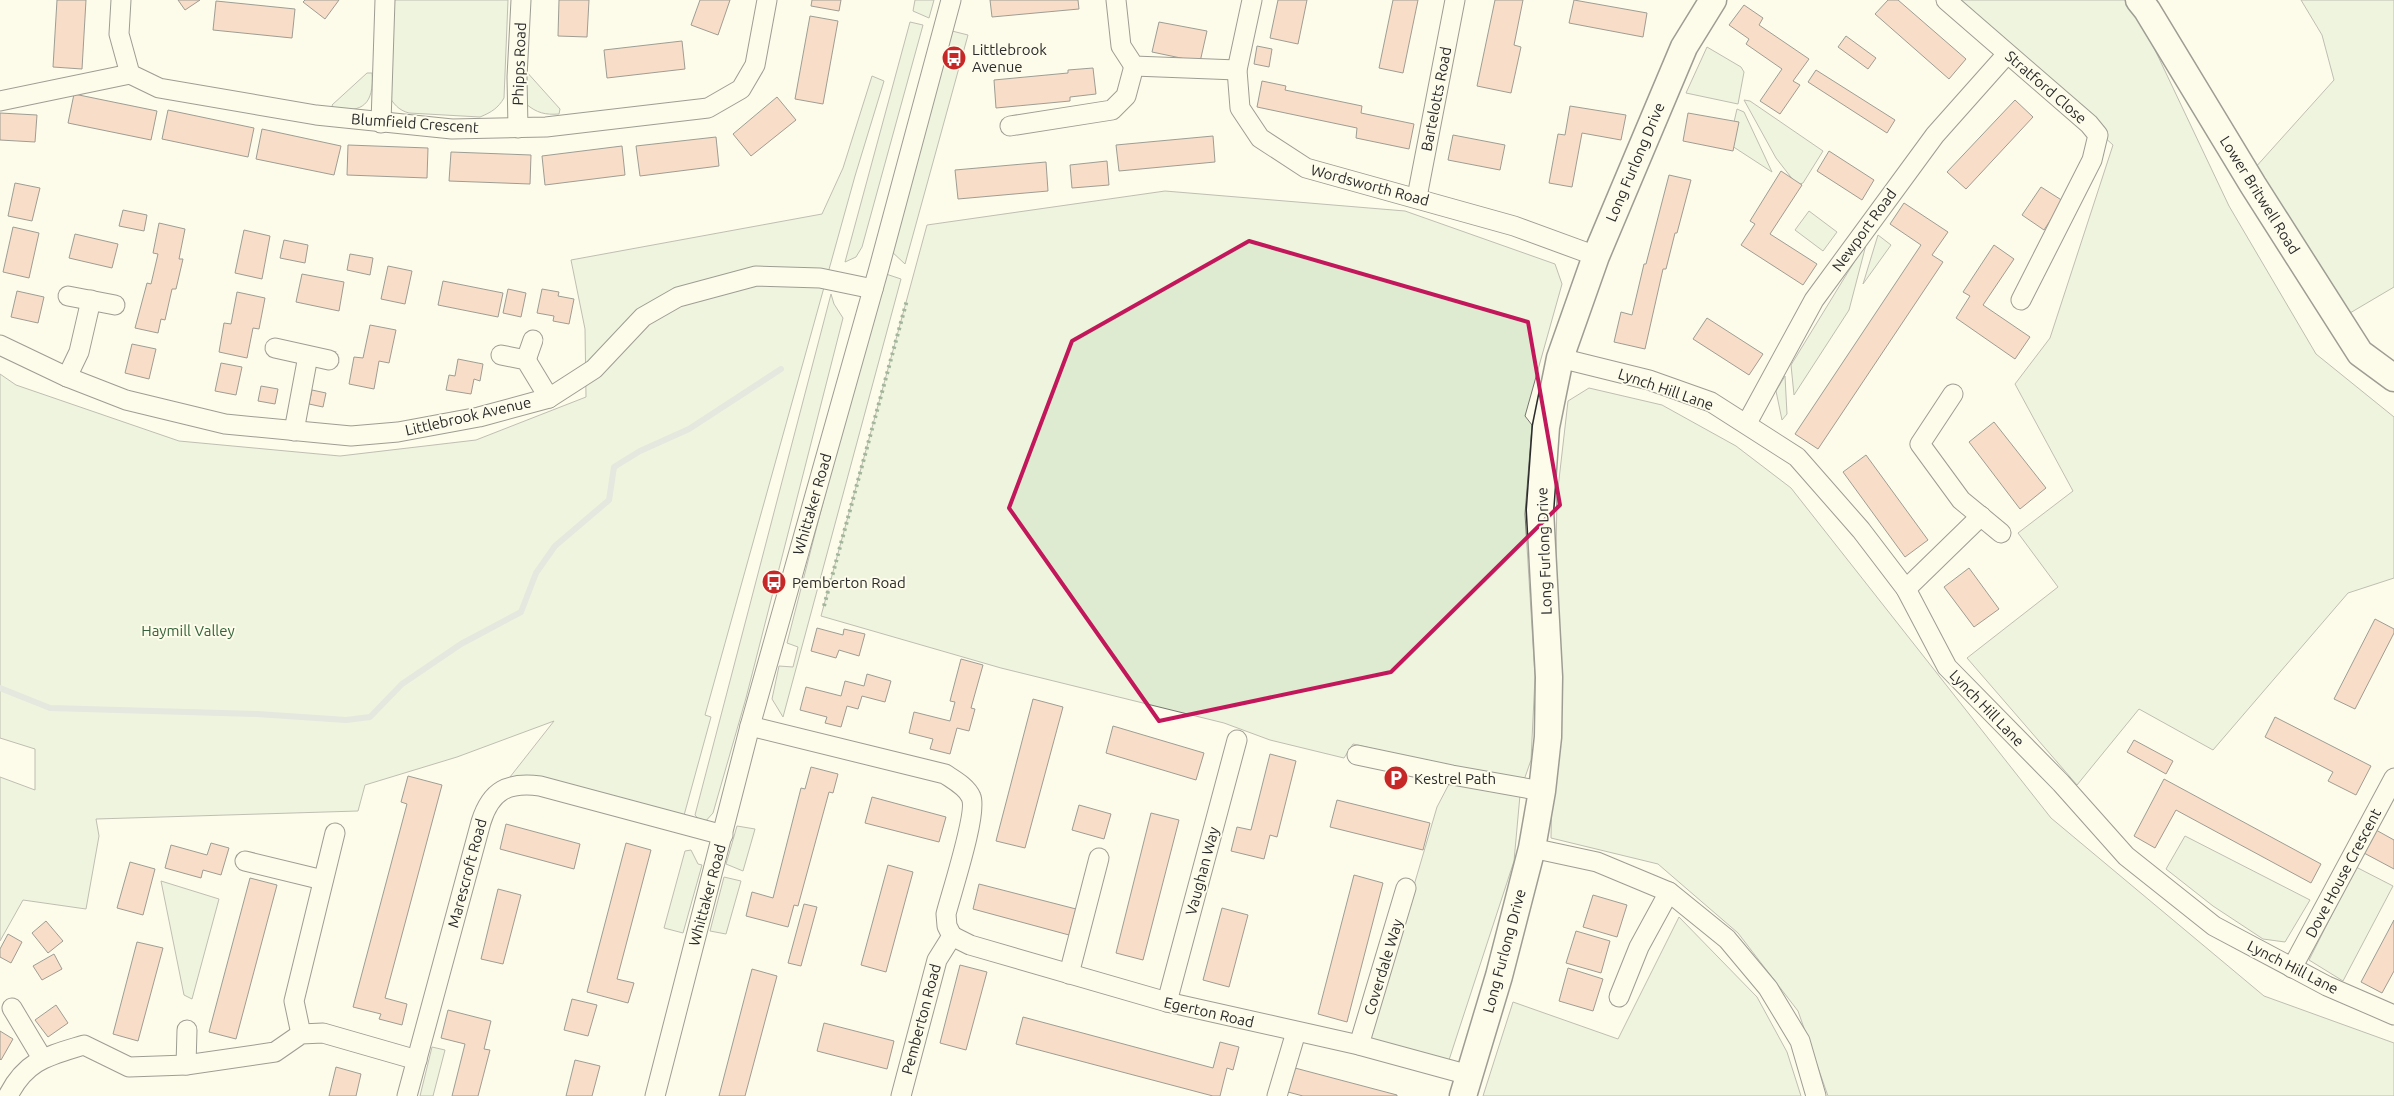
<svg xmlns="http://www.w3.org/2000/svg" width="2394" height="1096" font-family="Ubuntu,sans-serif">
  <style>
    .green { fill: #deebd1; stroke: #74746e }
    .lines { fill: none; stroke-linecap: round; stroke-linejoin: round }
    .stream { stroke: #c7d0d0; stroke-width: 6 }
    .building { fill: #f2b8a0; stroke: #2b2b2b }
    .street-casing { stroke: #2b2b2b; stroke-width: 21 }
    .secondary-casing { stroke: #2b2b2b; stroke-width: 29 }
    .street { stroke: #fdfbea; stroke-width: 19 }
    .secondary { stroke: #fdfbea; stroke-width: 26 }
    .hedge { stroke: #34623c; stroke-width: 4; stroke-dasharray: 2.5 4; stroke-linecap: butt }
    .marked { fill: none; stroke: #c2185b; stroke-width: 4; stroke-linejoin: round }
    .labels { text-anchor: middle; dominant-baseline: central; stroke-width: 4; stroke-linejoin: round; paint-order: stroke }
    .poi-label { font-size: 15px; fill: #2b2b2b; stroke: #fdfbea; text-anchor: start }
    .street-label { font-size: 15px; fill: #2b2b2b; stroke: #fdfbea }
    .park-label { font-size: 15px; fill: #34623c; stroke: #fdfbea }
  </style>
  <rect width="100%" height="100%" fill="#fdfbea"/>
  <g class="green">
    <path d="M390,0H508L504,98C498,108 492,112 480,117L409,113C398,110 394,104 388,95Z"/>
    <polygon points="915,0 934,0 929,18 913,11"/>
    <polygon points="1954,0 2126,0 2137,12 2229,206 2316,354 2394,417 2394,578 2348,593 2213,750 2139,709 2077,785 1967,658 2058,587 2018,533 2073,491 2015,384 2050,338 2113,145"/>
    <polygon points="2301,0 2394,0 2394,287 2328,326 2245,179 2334,80 2322,35"/>
    <polygon points="910,22 923,25 862,247 856,257 845,262"/>
    <polygon points="952,31 968,35 905,264 890,250"/>
    <polygon points="1707,47 1741,67 1744,72 1738,104 1686,93"/>
    <path d="M525,70L560,109L559,114C545,115 537,113 526,104Z"/>
    <path d="M367,73H372C374,104 363,113 334,109L332,105Z"/>
    <polygon points="872,76 884,81 855,176 705,715 711,717 683,819 510,777 554,721 457,757 365,785 358,811 96,819 99,836 86,909 23,900 0,941 0,777 35,790 35,749 0,738 0,374 16,385 179,441 340,456 476,440 586,397 585,329 571,260 822,214 843,168"/>
    <polygon points="1744,100 1750,101 1823,151 1803,183 1797,185 1776,158"/>
    <polygon points="1737,109 1744,112 1772,172 1729,144"/>
    <polygon points="1165,191 1405,211 1555,264 1562,284 1525,416 1532,425 1525,514 1535,677 1531,760 1523,783 1353,744 1344,758 1270,740 1224,723 1001,668 821,616 927,225"/>
    <polygon points="1809,211 1837,232 1823,251 1795,230"/>
    <polygon points="1878,235 1891,245 1863,284"/>
    <polygon points="1867,241 1849,310 1794,395 1791,365"/>
    <polygon points="886,274 901,279 783,717 772,699 779,666 793,667 798,647 787,643 847,409"/>
    <polygon points="831,294 834,304 843,318 746,698 713,813 703,824 695,815"/>
    <polygon points="1785,376 1787,414 1782,420 1776,391"/>
    <polygon points="1589,388 1662,405 1736,446 1791,488 2051,818 2264,996 2394,1043 2394,1096 1828,1096 1798,1011 1738,933 1658,864 1551,838 1557,497 1568,401"/>
    <polygon points="1449,784 1520,795 1514,861 1448,1063 1368,1042 1437,807"/>
    <polygon points="737,826 755,829 743,871 726,864"/>
    <polygon points="2185,836 2310,900 2285,942 2263,939 2213,906 2166,869"/>
    <polygon points="691,850 698,864 702,865 683,933 664,928 685,851"/>
    <polygon points="2356,867 2393,886 2343,981 2309,960"/>
    <polygon points="724,877 741,881 726,934 710,931"/>
    <polygon points="161,881 219,899 192,999 184,995"/>
    <polygon points="1679,917 1757,997 1787,1052 1801,1096 1483,1096 1513,1002 1618,1039"/>
    <polygon points="432,1047 445,1050 433,1096 420,1096"/>
  </g>
  <g class="lines">
    <polyline class="stream" points="0,688 50,708 257,714 346,720 370,717 402,684 461,644 521,612 536,573 555,546 609,500 614,467 640,451 689,429 781,369"/>
  </g>
  <g class="building">
    <polygon points="57,0 86,0 82,69 53,67"/>
    <polygon points="178,0 200,0 185,10"/>
    <polygon points="305,0 339,0 325,19 303,2"/>
    <polygon points="559,0 589,0 587,37 558,36"/>
    <polygon points="700,0 730,0 718,35 691,25"/>
    <polygon points="812,0 841,0 839,11 811,6"/>
    <polygon points="990,0 1078,0 1079,9 992,17"/>
    <polygon points="1278,0 1307,0 1298,44 1270,38"/>
    <polygon points="1393,0 1418,0 1403,73 1379,68"/>
    <polygon points="1495,0 1523,0 1514,45 1521,47 1511,93 1477,86"/>
    <polygon points="1574,0 1647,13 1643,37 1569,23"/>
    <polygon points="1888,0 1898,0 1966,59 1949,79 1875,14"/>
    <polygon points="216,1 295,9 292,38 213,30"/>
    <polygon points="1744,5 1763,18 1759,25 1809,59 1793,81 1800,85 1780,114 1760,101 1782,69 1746,44 1749,39 1729,25"/>
    <polygon points="810,16 838,21 823,104 795,99"/>
    <polygon points="1159,22 1207,31 1200,62 1152,52"/>
    <polygon points="1846,36 1876,58 1868,69 1838,47"/>
    <polygon points="682,41 685,69 607,78 604,50"/>
    <polygon points="1257,46 1272,49 1269,67 1254,64"/>
    <polygon points="1093,68 1096,94 1070,97 1070,101 996,108 994,80 1068,73 1068,70"/>
    <polygon points="1816,70 1895,120 1887,133 1808,82"/>
    <polygon points="1262,81 1286,86 1285,90 1362,106 1361,113 1414,124 1409,149 1356,138 1357,128 1257,107"/>
    <polygon points="74,94 157,111 151,140 68,123"/>
    <polygon points="777,97 796,120 751,156 733,134"/>
    <polygon points="2015,100 2033,117 1966,189 1947,172"/>
    <polygon points="1570,106 1626,115 1621,140 1582,133 1572,187 1549,183 1558,134 1565,135"/>
    <polygon points="168,110 254,128 248,157 162,139"/>
    <polygon points="0,113 37,115 35,142 0,140"/>
    <polygon points="1688,113 1739,122 1733,151 1683,141"/>
    <polygon points="262,129 341,146 334,175 256,159"/>
    <polygon points="1453,135 1505,145 1500,170 1448,160"/>
    <polygon points="1213,136 1215,162 1119,171 1116,145"/>
    <polygon points="716,137 719,166 640,176 636,146"/>
    <polygon points="348,145 428,148 427,178 347,175"/>
    <polygon points="622,146 625,175 545,185 542,156"/>
    <polygon points="1829,151 1874,180 1862,200 1817,171"/>
    <polygon points="451,152 531,155 530,184 449,181"/>
    <polygon points="1107,161 1109,185 1072,188 1070,165"/>
    <polygon points="1046,162 1048,191 958,199 955,170"/>
    <polygon points="1781,171 1802,185 1770,234 1817,264 1803,285 1741,245 1755,224 1750,221"/>
    <polygon points="1669,175 1691,180 1677,233 1675,233 1666,269 1663,269 1645,349 1614,342 1621,312 1632,315 1644,264 1646,264"/>
    <polygon points="15,183 40,188 32,221 8,216"/>
    <polygon points="2041,187 2063,201 2044,230 2022,215"/>
    <polygon points="1904,203 1948,232 1932,255 1943,262 1818,449 1795,434 1921,245 1890,224"/>
    <polygon points="123,210 147,215 144,231 119,226"/>
    <polygon points="159,223 185,229 179,259 183,259 176,289 172,289 165,320 161,319 158,333 135,328 147,283 151,284 158,254 153,253"/>
    <polygon points="13,227 39,233 29,278 3,272"/>
    <polygon points="244,230 270,236 262,279 235,273"/>
    <polygon points="75,234 118,244 112,268 69,258"/>
    <polygon points="284,240 308,245 305,263 280,258"/>
    <polygon points="1994,245 2014,259 1983,305 2030,337 2015,359 1956,318 1970,296 1963,292"/>
    <polygon points="350,254 373,258 370,275 347,270"/>
    <polygon points="388,266 412,271 405,304 381,299"/>
    <polygon points="302,274 344,282 339,311 296,302"/>
    <polygon points="443,281 503,293 498,317 438,305"/>
    <polygon points="508,289 526,293 521,317 503,313"/>
    <polygon points="542,289 559,292 558,296 574,299 569,324 553,321 554,316 537,313"/>
    <polygon points="17,291 44,297 38,323 11,317"/>
    <polygon points="237,292 265,298 259,329 253,328 247,358 219,352 224,323 231,324"/>
    <polygon points="1707,318 1763,354 1749,375 1693,339"/>
    <polygon points="370,325 396,330 389,363 379,361 374,389 349,384 354,357 363,358"/>
    <polygon points="132,344 156,349 149,379 125,373"/>
    <polygon points="458,359 483,364 480,381 474,379 471,394 446,390 449,375 455,376"/>
    <polygon points="221,363 242,367 236,395 215,391"/>
    <polygon points="261,386 278,389 275,404 258,401"/>
    <polygon points="312,390 326,393 323,407 309,404"/>
    <polygon points="1994,422 2046,488 2020,509 1969,442"/>
    <polygon points="1866,455 1928,540 1905,557 1843,472"/>
    <polygon points="1969,568 1999,609 1974,627 1944,587"/>
    <polygon points="2375,619 2394,629 2394,633 2355,709 2334,699"/>
    <polygon points="817,628 843,635 844,629 865,634 859,656 839,650 836,658 811,651"/>
    <polygon points="961,659 983,665 971,708 975,709 969,731 957,728 950,754 930,749 933,739 909,733 914,712 950,721 955,702 950,701"/>
    <polygon points="867,674 891,681 885,702 862,696 858,709 847,706 841,727 825,723 827,717 800,710 806,687 841,696 845,681 864,686"/>
    <polygon points="1033,699 1063,707 1025,848 996,841"/>
    <polygon points="2275,717 2371,766 2356,795 2328,781 2333,772 2265,737"/>
    <polygon points="1113,726 1204,753 1196,780 1106,753"/>
    <polygon points="2134,740 2173,761 2166,774 2127,752"/>
    <polygon points="1270,754 1296,761 1277,837 1270,835 1264,859 1231,851 1237,827 1251,830"/>
    <polygon points="811,767 838,774 833,793 829,792 798,906 794,905 788,927 746,916 752,892 773,898 801,788 805,789"/>
    <polygon points="408,776 442,785 385,998 407,1004 402,1025 379,1019 381,1014 353,1007 407,804 401,802"/>
    <polygon points="2164,779 2321,864 2311,883 2176,810 2155,848 2134,836"/>
    <polygon points="872,797 946,817 939,842 865,823"/>
    <polygon points="1337,800 1430,823 1423,850 1330,827"/>
    <polygon points="1079,805 1111,814 1104,839 1072,830"/>
    <polygon points="1151,813 1179,820 1143,960 1116,953"/>
    <polygon points="506,824 580,844 574,869 500,849"/>
    <polygon points="2376,830 2394,840 2394,869 2364,853"/>
    <polygon points="211,843 229,848 221,875 203,870 201,878 165,868 171,845 207,855"/>
    <polygon points="626,843 651,850 617,979 634,983 628,1003 587,992"/>
    <polygon points="130,862 155,869 143,915 117,908"/>
    <polygon points="888,865 913,872 886,972 861,965"/>
    <polygon points="1354,875 1383,883 1347,1022 1318,1014"/>
    <polygon points="250,878 277,885 236,1039 209,1032"/>
    <polygon points="979,884 1076,909 1069,935 973,909"/>
    <polygon points="498,889 521,895 503,964 481,959"/>
    <polygon points="1593,895 1627,905 1617,937 1583,927"/>
    <polygon points="804,904 817,907 801,966 788,963"/>
    <polygon points="1222,908 1248,915 1229,987 1203,980"/>
    <polygon points="2394,920 2394,971 2382,993 2361,982"/>
    <polygon points="46,921 63,941 48,953 32,933"/>
    <polygon points="1576,931 1610,941 1601,973 1566,963"/>
    <polygon points="8,934 22,942 11,963 0,957 0,949"/>
    <polygon points="137,942 163,948 138,1041 113,1034"/>
    <polygon points="54,954 62,969 42,980 33,966"/>
    <polygon points="960,965 987,972 966,1050 940,1043"/>
    <polygon points="1568,968 1603,979 1593,1011 1559,1001"/>
    <polygon points="752,969 777,976 745,1096 719,1096"/>
    <polygon points="572,999 597,1005 588,1036 564,1030"/>
    <polygon points="56,1005 68,1023 48,1037 35,1020"/>
    <polygon points="448,1010 491,1021 484,1049 490,1050 478,1096 452,1096 465,1044 441,1038"/>
    <polygon points="1023,1017 1213,1068 1220,1042 1239,1047 1233,1070 1227,1068 1220,1096 1213,1096 1016,1044"/>
    <polygon points="824,1023 894,1041 887,1069 817,1051"/>
    <polygon points="0,1031 13,1039 1,1060 0,1059"/>
    <polygon points="575,1060 600,1066 592,1096 566,1096"/>
    <polygon points="336,1067 361,1074 356,1096 329,1096"/>
    <polygon points="1295,1068 1397,1095 1397,1096 1303,1096 1288,1092"/>
  </g>
  <g class="lines">
    <defs>
      <g id="street">
        <polyline points="121,0 119,34 130,74 159,88 316,115 452,129 546,127 708,108 741,89 755,65 767,0"/>
        <polyline points="1116,0 1121,46 1134,66 1237,70"/>
        <polyline points="1252,0 1237,70 1240,108 1260,138 1306,168 1514,226 1596,256"/>
        <polyline points="1946,0 2089,124 2098,135 2092,160 2021,300"/>
        <polyline points="0,101 130,74"/>
        <polyline points="381,123 385,0"/>
        <polyline points="1010,126 1112,110 1126,96 1134,66"/>
        <polyline points="518,128 517,77 521,0"/>
        <polyline points="1417,197 1455,0"/>
        <polyline points="68,296 115,305"/>
        <polyline points="0,345 67,377 126,400 225,424 351,436 398,432 479,417 549,398 594,369 643,317 678,297 756,276 820,278 873,289"/>
        <polyline points="275,348 329,360"/>
        <polyline points="501,355 526,360 549,398"/>
        <polyline points="1560,358 1649,380 1711,402 1797,457 1861,530 1906,589 1947,667 2061,783 2126,856 2214,926 2327,986 2394,1015"/>
        <polyline points="526,360 533,340"/>
        <polyline points="67,377 79,352 91,300"/>
        <polyline points="1953,394 1920,444 1961,500 2001,533"/>
        <polyline points="1747,423 1814,300 1935,135 2007,54"/>
        <polyline points="294,431 308,356"/>
        <polyline points="1906,589 1981,516"/>
        <path d="M750,726L945,774C954,780 967,787 971,797C978,812 951,894 946,914L947,926L952,936L937,960L901,1096"/>
        <polyline points="1357,755 1452,775 1542,791"/>
        <polyline points="1532,848 1597,862 1669,892 1727,939 1768,988 1800,1041 1816,1096"/>
        <polyline points="245,861 323,880"/>
        <polyline points="952,936 970,945 1167,1002 1359,1045 1469,1075"/>
        <polyline points="2292,968 2394,778"/>
        <polyline points="1069,974 1099,858"/>
        <polyline points="1619,997 1639,947 1669,892"/>
        <polyline points="1167,1002 1237,740"/>
        <polyline points="12,1008 42,1058"/>
        <polyline points="301,1034 294,1001 335,833"/>
        <polyline points="1359,1045 1406,888"/>
        <polyline points="186,1065 187,1030"/>
        <path d="M8,1096C26,1060 48,1056 84,1045L129,1067L186,1065L275,1052L301,1034L323,1033L417,1060"/>
        <path d="M407,1096L481,822C491,790 508,782 540,786L723,835"/>
        <polyline points="655,1096 750,726 879,268 951,0"/>
        <polyline points="1277,1096 1296,1032"/>
      </g>
      <g id="secondary">
        <polyline points="2139,0 2147,10 2253,185 2360,353 2394,378"/>
        <polyline points="1463,1096 1499,976 1532,848 1542,791 1548,737 1549,677 1540,510 1546,427 1560,358 1596,256 1684,47 1713,0"/>
      </g>
    </defs>
    <use href="#street" class="street-casing"/>
    <use href="#secondary" class="secondary-casing"/>
    <use href="#street" class="street"/>
    <use href="#secondary" class="secondary"/>
    <polyline class="hedge" points="824,606 907,300"/>
  </g>
  <path d="M0 0H2394V1096H0ZM1249,241L1528,322L1560,505L1391,672L1159,721L1009,508L1072,341Z" fill="#fdfbea" fill-opacity=".55" fill-rule="evenodd"/>
  <path class="marked" d="M1249,241L1528,322L1560,505L1391,672L1159,721L1009,508L1072,341Z"/>
  <defs>
    <symbol id="bus-disc" viewBox="-11 -11 22 22"><circle r="9.5" fill="#c62828" stroke="#fdfbea"/><path d="M-5-6H5V4H4V6H2V4H-2V6H-4V4H-5ZM-3.5-4V0h7V-4ZM-3.5 1.2v1.5H-2V1.2ZM2 1.2v1.5H3.5V1.2Z" fill="#fff"/></symbol>
    <symbol id="parking-disc" viewBox="-11 -11 22 22"><circle r="9.5" fill="#c62828" stroke="#fdfbea"/><path d="M-3.5-5.5H1a3.5 3.5 0 0 1 0 7H-1V5.5H-3.5ZM-1-3.4V-.6H.8a1.4 1.4 0 0 0 0-2.8Z" fill="#fff"/></symbol>
  </defs>
  <g fill-rule="evenodd">
    <use href="#bus-disc" x="940" y="44" width="28" height="28"/>
    <use href="#bus-disc" x="760" y="568" width="28" height="28"/>
    <use href="#parking-disc" x="1382" y="764" width="28" height="28"/>
  </g>
  <g class="labels">
    <g class="poi-label">
      <text x="972" y="49">Littlebrook<tspan x="972" dy="17">Avenue</tspan></text>
      <text x="792" y="582">Pemberton Road</text>
      <text x="1414" y="778">Kestrel Path</text>
    </g>
    <g class="street-label">
      <text transform="translate(519 64) rotate(-88)">Phipps Road</text>
      <text transform="translate(2046 87) rotate(41)">Stratford Close</text>
      <text transform="translate(1436 99) rotate(-79)">Bartelotts Road</text>
      <text transform="translate(415 123) rotate(4)">Blumfield Crescent</text>
      <text transform="translate(1635 162) rotate(-67)">Long Furlong Drive</text>
      <text transform="translate(1370 185) rotate(15)">Wordsworth Road</text>
      <text transform="translate(2260 195) rotate(58)">Lower Britwell Road</text>
      <text transform="translate(1864 230) rotate(-54)">Newport Road</text>
      <text transform="translate(1666 389) rotate(19)">Lynch Hill Lane</text>
      <text transform="translate(468 416) rotate(-13)">Littlebrook Avenue</text>
      <text transform="translate(812 504) rotate(-74)">Whittaker Road</text>
      <text transform="translate(1544 551) rotate(-92)">Long Furlong Drive</text>
      <text transform="translate(1987 708) rotate(46)">Lynch Hill Lane</text>
      <text transform="translate(1202 871) rotate(-75)">Vaughan Way</text>
      <text transform="translate(467 873) rotate(-75)">Marescroft Road</text>
      <text transform="translate(2343 873) rotate(-62)">Dove House Crescent</text>
      <text transform="translate(707 895) rotate(-75)">Whittaker Road</text>
      <text transform="translate(1504 951) rotate(-75)">Long Furlong Drive</text>
      <text transform="translate(1383 967) rotate(-73)">Coverdale Way</text>
      <text transform="translate(2293 967) rotate(27)">Lynch Hill Lane</text>
      <text transform="translate(1209 1012) rotate(13)">Egerton Road</text>
      <text transform="translate(921 1019) rotate(-75)">Pemberton Road</text>
    </g>
    <g class="park-label">
      <text x="188" y="630">Haymill Valley</text>
    </g>
  </g>
</svg>
